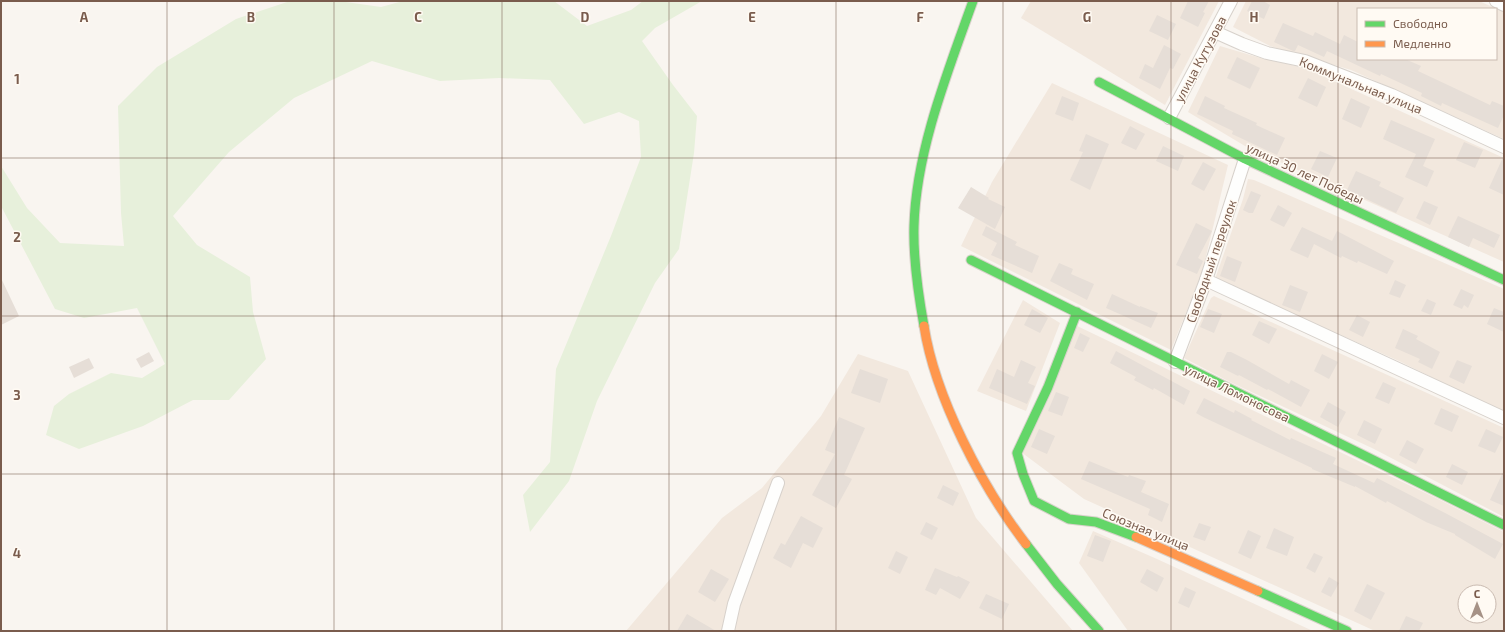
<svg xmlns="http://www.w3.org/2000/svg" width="1505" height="632" font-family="'Exo 2',sans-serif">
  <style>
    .residential { fill: #f2e8de; fill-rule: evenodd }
    .green { fill: #e7f0db }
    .building { fill: #e6ded7 }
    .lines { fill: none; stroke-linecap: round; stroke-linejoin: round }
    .street-casing { stroke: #d7d1cb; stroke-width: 14 }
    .fast-casing { stroke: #d9d2cb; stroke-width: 11 }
    .slow-casing { stroke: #d9d2cb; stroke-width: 11 }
    .street { stroke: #fefefd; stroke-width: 12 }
    .fast { stroke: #63d668; stroke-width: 9 }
    .slow { stroke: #ff974d; stroke-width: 9 }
    .grid { fill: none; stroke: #7a5c4d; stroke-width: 1; stroke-opacity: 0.55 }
    .labels { text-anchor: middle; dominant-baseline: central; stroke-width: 3; stroke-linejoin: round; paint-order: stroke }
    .street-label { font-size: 13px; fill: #7a5c4d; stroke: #fffaf3 }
    .grid-label { font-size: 13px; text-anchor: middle; font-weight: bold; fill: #7a5c4d; stroke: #fffaf3; stroke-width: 3; stroke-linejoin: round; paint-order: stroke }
  </style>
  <rect width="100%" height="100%" fill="#f9f5f0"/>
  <g class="residential">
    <polygon points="1031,1 1219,1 1165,105 1021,18"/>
    <path d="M1246,1H1479L1504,12V139L1351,70L1270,46L1233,27ZM1358,9H1496V59H1358Z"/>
    <polygon points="1220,46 1264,59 1305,68 1504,158 1504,262 1293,168 1245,146 1188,112"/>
    <polygon points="1052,83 1228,165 1202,273 1171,350 961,246 992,182"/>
    <polygon points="1248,179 1254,180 1504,289 1504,413 1399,361 1215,279 1243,199"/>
    <polygon points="1214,296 1504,428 1504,517 1374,449 1230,382 1184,358 1211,298"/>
    <polygon points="1023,300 1060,323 1026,411 977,391"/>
    <path d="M1073,324L1438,499L1504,532V631H1375L1084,499L1021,452ZM1465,592H1489V616H1465Z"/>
    <polygon points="858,354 908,371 976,518 1073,631 626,631 722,518 762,488 821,416"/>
    <polygon points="1093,531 1157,559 1313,631 1128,631 1079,563"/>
  </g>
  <polygon class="green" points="290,1 339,1 381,7 403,1 554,1 587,26 631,10 643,1 702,1 655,28 642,41 673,85 697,116 694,153 679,249 655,283 597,401 569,481 530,532 523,495 550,462 556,369 611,236 641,157 639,121 619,112 584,124 550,80 499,78 440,81 372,61 294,98 229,152 173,216 197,245 250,277 253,312 266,359 229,400 193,400 143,426 79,449 46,435 54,406 69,394 111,373 142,378 165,364 137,308 84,318 55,309 1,206 1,166 27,208 60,243 124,246 121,213 118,106 157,67 236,19"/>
  <g class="building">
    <polygon points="1188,1 1209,1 1203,12 1205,13 1198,27 1180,18"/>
    <polygon points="1252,1 1263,1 1270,5 1264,19 1247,11"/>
    <polygon points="1157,15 1176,24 1168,40 1149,31"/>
    <polygon points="1283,23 1313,36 1315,32 1340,44 1344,35 1358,42 1358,59 1405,59 1421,66 1418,71 1450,86 1490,105 1492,101 1504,106 1504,115 1498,128 1442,103 1441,106 1421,96 1422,93 1381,74 1380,76 1327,51 1324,57 1298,45 1295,51 1293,51 1274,42"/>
    <polygon points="1164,45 1181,54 1173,69 1170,68 1160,89 1139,78 1145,64 1153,68"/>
    <polygon points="1237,57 1260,68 1250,89 1227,78"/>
    <polygon points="1308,78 1326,87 1317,107 1298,98"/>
    <polygon points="1062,96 1079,103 1073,121 1055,114"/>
    <polygon points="1205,96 1225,106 1224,108 1257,123 1256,125 1285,138 1277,155 1232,134 1233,131 1197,114"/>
    <polygon points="1351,98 1370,107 1361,128 1342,119"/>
    <polygon points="1391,120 1435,139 1423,166 1434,171 1427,187 1405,177 1416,154 1383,139"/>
    <polygon points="1130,126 1145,134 1136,150 1121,143"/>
    <polygon points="1086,134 1109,144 1090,190 1070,180 1083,152 1079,151"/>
    <polygon points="1464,142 1483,150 1475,168 1456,160"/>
    <polygon points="1163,146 1184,156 1178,171 1156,161"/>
    <polygon points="1320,151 1337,158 1328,177 1311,169"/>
    <polygon points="1504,155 1504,195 1489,188"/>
    <polygon points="1203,162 1216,169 1204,191 1191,184"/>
    <polygon points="1356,171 1381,182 1379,186 1404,198 1396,213 1347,190"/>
    <polygon points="971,187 989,198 988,199 1005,207 995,229 958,208"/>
    <polygon points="1251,191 1261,195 1253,213 1249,213 1243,210"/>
    <polygon points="1424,201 1438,207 1430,225 1416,218"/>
    <polygon points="1278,205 1292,213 1284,227 1270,220"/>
    <polygon points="1458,216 1500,235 1494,248 1473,238 1469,247 1448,237"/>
    <polygon points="1196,223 1212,231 1198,258 1203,261 1197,274 1176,265"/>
    <polygon points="986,226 1017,242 1015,245 1039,256 1032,273 991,255 997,243 982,235"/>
    <polygon points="1302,227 1332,241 1337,231 1394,261 1387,274 1358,261 1357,263 1342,256 1341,258 1314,244 1308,258 1290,250"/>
    <polygon points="1227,256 1242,262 1235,282 1220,276"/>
    <polygon points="1059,263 1073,269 1071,274 1094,284 1087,300 1050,281"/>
    <polygon points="1,278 19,316 1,325"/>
    <polygon points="1395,280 1406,285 1400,298 1389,294"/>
    <polygon points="1290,285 1308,292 1300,312 1282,305"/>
    <polygon points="1461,289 1474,295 1468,308 1464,305 1462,309 1453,305"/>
    <polygon points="1112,294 1140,307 1140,306 1158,313 1151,328 1106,308"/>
    <polygon points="1427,299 1436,303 1431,315 1421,311"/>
    <polygon points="1494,308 1504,312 1504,332 1487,324"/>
    <polygon points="1032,309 1048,318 1040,333 1024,325"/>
    <polygon points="1208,309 1222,314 1214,333 1200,327"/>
    <polygon points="1357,315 1370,322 1363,337 1349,330"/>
    <polygon points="1259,321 1277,329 1269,344 1252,335"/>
    <polygon points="1403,329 1418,336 1416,339 1440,352 1432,369 1418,362 1420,359 1395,348"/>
    <polygon points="1080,333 1090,338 1083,352 1074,348"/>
    <polygon points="1116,351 1190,391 1184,405 1154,388 1153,390 1134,380 1136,377 1110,363"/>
    <polygon points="149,352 154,361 141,368 136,359"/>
    <polygon points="1227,352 1231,352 1247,360 1289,384 1291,380 1310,390 1301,407 1268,389 1267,390 1239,375 1238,376 1220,367"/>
    <polygon points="1322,354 1338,362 1329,379 1314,371"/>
    <polygon points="89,358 94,368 74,378 69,367"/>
    <polygon points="1021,360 1036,367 1028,383 1035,386 1027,404 989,388 997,369 1014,377"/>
    <polygon points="1457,360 1472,366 1464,384 1449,377"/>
    <polygon points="860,369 888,379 880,403 851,393"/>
    <polygon points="1383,382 1396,388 1389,404 1375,398"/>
    <polygon points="1056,392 1069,397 1062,416 1048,411"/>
    <polygon points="1204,398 1234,413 1235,410 1252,419 1251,420 1290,440 1291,438 1336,458 1333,464 1374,483 1377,478 1447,514 1503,544 1495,559 1455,535 1455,534 1426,522 1387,501 1386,503 1355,486 1355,487 1312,469 1312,468 1203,417 1196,413"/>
    <polygon points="1328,402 1346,412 1338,427 1320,417"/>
    <polygon points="1441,408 1459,416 1452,432 1434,424"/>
    <polygon points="839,417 865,428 844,475 852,479 836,508 812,495 835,454 825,450"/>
    <polygon points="1364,420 1382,429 1375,444 1357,435"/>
    <polygon points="1039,429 1055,436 1047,454 1031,447"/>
    <polygon points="1486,429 1503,437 1495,453 1478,446"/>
    <polygon points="1407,440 1424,449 1416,464 1399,455"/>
    <polygon points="1089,461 1128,477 1129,475 1146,481 1141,492 1169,504 1162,522 1148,515 1150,509 1081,479"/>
    <polygon points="1452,464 1468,472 1462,485 1446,477"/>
    <polygon points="1504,470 1504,506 1490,500"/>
    <polygon points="943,485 959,493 953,506 937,498"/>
    <polygon points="801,516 823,528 813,548 803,543 791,568 773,558 781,543 785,545"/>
    <polygon points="926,522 938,528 932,540 920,534"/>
    <polygon points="1199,523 1211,527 1205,541 1193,537"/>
    <polygon points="1274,528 1294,537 1287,556 1266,548"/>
    <polygon points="1248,530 1261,536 1251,559 1238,553"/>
    <polygon points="1095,535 1111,541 1103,562 1087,556"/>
    <polygon points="896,551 908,557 900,574 888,568"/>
    <polygon points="1314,553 1323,557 1315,573 1306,568"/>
    <polygon points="935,568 957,577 958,576 970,582 960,599 940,588 936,595 925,590"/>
    <polygon points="711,569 729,579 715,602 698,592"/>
    <polygon points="1147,569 1164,578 1157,592 1140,582"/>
    <polygon points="1329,577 1339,583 1331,597 1321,592"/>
    <polygon points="1367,584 1385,593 1371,620 1354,611"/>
    <polygon points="1185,587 1196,592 1189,608 1178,603"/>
    <polygon points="986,594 1009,604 1002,619 979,608"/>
    <polygon points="687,614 716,631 677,631"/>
    <polygon points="1406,616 1423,623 1419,631 1399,631"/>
  </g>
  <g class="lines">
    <defs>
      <g id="street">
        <polyline points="1496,1 1504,5"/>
        <polyline points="1215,32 1242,44 1267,53 1305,61 1392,95 1504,147"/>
        <polyline points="1169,118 1231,1"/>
        <polyline points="1206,280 1504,418"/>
        <polyline points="1175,362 1206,280 1245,159"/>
        <polyline points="728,631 734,604 778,483"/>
      </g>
      <g id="fast">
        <polyline points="1099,82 1245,159 1504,280"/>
        <polyline points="971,260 1504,525"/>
        <polyline points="1077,312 1048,387 1017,453 1023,474 1034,501 1069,519 1096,522 1136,537"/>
        <path d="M924,326C918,293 913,260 914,226C916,151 948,71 973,1"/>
        <polyline points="1026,544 1057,584 1099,631"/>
        <polyline points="1258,591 1347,631"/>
      </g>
      <g id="slow">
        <path d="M924,326C935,397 982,487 1026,544"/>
        <polyline points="1136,537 1258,591"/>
      </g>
    </defs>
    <use href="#street" class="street-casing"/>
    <use href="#fast" class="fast-casing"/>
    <use href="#slow" class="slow-casing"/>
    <use href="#street" class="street"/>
    <use href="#fast" class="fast"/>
    <use href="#slow" class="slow"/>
  </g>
  <path class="grid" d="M167,1V631M334,1V631M502,1V631M669,1V631M836,1V631M1003,1V631M1171,1V631M1338,1V631M1,158H1504M1,316H1504M1,474H1504"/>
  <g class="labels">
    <g class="street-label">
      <text transform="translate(1200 59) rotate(-62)">улица Кутузова</text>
      <text transform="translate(1361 85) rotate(22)">Коммунальная улица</text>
      <text transform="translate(1305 173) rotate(25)">улица 30 лет Победы</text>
      <text transform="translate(1211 261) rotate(-71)">Свободный переулок</text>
      <text transform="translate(1237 393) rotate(26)">улица Ломоносова</text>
      <text transform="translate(1146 529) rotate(22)">Союзная улица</text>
    </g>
  </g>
  <g class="grid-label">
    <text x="84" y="22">A</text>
    <text x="251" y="22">B</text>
    <text x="418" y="22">C</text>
    <text x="585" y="22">D</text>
    <text x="752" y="22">E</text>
    <text x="920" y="22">F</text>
    <text x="1087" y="22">G</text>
    <text x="1254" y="22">H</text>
    <text x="17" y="84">1</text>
    <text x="17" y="242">2</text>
    <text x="17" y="400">3</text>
    <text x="17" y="558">4</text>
  </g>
  <rect width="1505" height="632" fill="none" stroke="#7a5c4d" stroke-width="4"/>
  <rect x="1357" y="8" width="140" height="52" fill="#fffaf3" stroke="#cabbb1"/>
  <rect x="1365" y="21" width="20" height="6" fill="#63d668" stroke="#cabbb1"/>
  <text x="1393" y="28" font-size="12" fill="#7a5c4d">Свободно</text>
  <rect x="1365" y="41" width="20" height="6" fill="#ff974d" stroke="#cabbb1"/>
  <text x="1393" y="48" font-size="12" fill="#7a5c4d">Медленно</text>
  <g transform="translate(1477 604)"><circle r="19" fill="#fffaf3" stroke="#cabbb1"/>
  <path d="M0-3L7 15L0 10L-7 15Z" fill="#a69286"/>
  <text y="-6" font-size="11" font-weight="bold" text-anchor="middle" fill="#7a5c4d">С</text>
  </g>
</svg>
